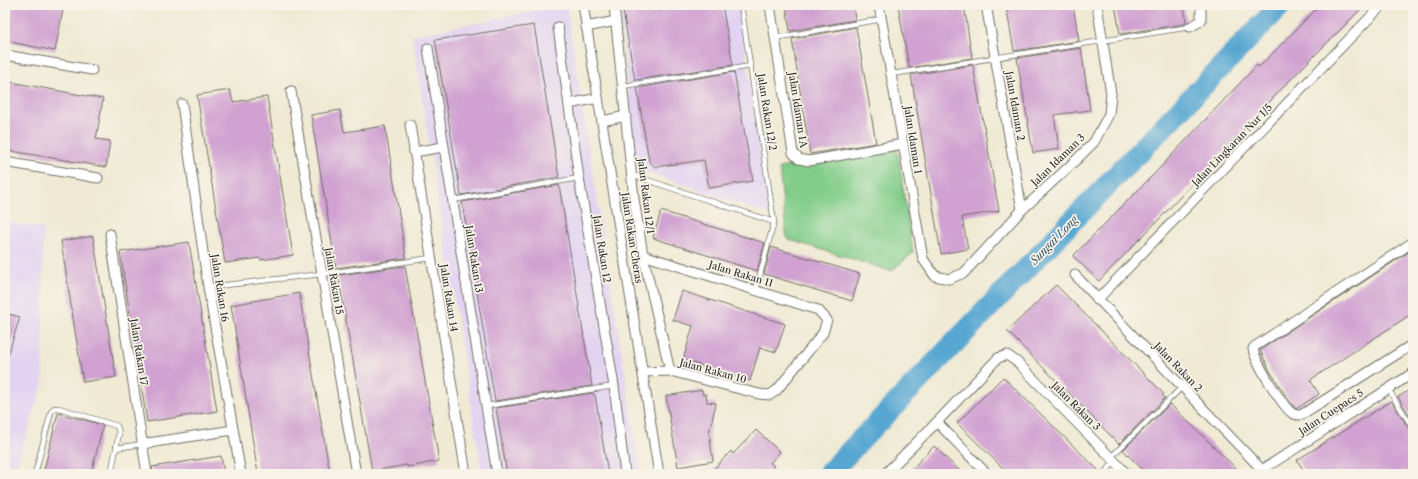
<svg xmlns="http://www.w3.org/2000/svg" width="1418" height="479" font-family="'Libre Caslon Text',serif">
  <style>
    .built { fill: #e3d3f2 }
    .green { fill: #82cd8a; stroke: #567c5a }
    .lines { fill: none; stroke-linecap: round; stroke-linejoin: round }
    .river { stroke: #59a7d2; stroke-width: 22 }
    .building { fill: #d0a1d1 }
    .service-casing { stroke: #706e66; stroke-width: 6 }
    .minor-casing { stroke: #706e66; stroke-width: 11 }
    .service { stroke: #fff; stroke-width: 4.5 }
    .minor { stroke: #fff; stroke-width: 9 }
    .labels { text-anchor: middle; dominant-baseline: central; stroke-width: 3.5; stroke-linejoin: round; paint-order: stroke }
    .street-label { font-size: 10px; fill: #2b2b2b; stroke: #f7f3e8 }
    .water-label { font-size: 11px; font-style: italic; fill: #3b5665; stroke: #f7f3e8 }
  </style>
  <rect width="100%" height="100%" fill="#f7f3e8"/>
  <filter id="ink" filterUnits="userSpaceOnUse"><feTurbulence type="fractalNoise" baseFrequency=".025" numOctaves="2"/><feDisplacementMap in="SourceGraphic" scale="8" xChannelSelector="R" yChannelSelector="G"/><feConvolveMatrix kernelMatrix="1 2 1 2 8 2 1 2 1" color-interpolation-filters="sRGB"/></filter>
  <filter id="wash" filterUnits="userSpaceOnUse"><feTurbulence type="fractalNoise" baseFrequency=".012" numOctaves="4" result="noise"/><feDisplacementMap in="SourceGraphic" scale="16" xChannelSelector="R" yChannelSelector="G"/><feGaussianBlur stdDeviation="0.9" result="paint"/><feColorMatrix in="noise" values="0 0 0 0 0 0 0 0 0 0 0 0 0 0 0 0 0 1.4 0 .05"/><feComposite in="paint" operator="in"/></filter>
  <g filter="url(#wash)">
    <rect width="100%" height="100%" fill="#f0ead4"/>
    <g class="built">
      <polygon points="564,5 566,5 641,474 482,474 412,36"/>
      <polygon points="619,5 739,5 769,214 637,169"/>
      <polygon points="5,222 43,228 43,383 14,474 5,474"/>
    </g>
    <polygon class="green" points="897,148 913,253 891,271 787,239 779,168"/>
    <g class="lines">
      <polyline class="river" points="828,474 1281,5"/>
    </g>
    <g id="blocks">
      <g class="building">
        <polygon points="5,5 64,5 55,51 5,41"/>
        <polygon points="622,5 722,5 733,65 635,80"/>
        <polygon points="786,5 853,5 855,20 790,31"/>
        <polygon points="898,5 964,5 972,58 909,68"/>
        <polygon points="1006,5 1073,5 1079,41 1014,51"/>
        <polygon points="1115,5 1184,5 1186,22 1185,24 1120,34"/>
        <polygon points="1320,5 1365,5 1289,81 1165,213 1099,281 1073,256 1154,174 1257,65 1259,67"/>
        <polygon points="534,25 559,177 461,195 435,40"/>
        <polygon points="856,27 876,143 810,154 792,39"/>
        <polygon points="1081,48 1090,110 1054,115 1059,149 1033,153 1017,58"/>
        <polygon points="973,65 999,211 962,217 968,249 941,254 911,75"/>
        <polygon points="734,72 753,181 709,188 704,160 655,167 649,161 637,88"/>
        <polygon points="5,81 103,99 96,139 110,141 106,167 5,150"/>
        <polygon points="230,90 233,102 267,97 293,255 261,260 260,258 225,263 197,95"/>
        <polygon points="340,110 344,132 385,126 406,258 336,268 311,115"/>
        <polygon points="559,185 592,386 495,401 462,202"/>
        <polygon points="661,211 765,243 757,271 653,238"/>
        <polygon points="93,236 116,377 83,382 61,241"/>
        <polygon points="189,242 217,411 147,422 120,252"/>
        <polygon points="771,247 860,274 852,301 764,274"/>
        <polygon points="1413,249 1413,313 1310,380 1319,394 1296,409 1290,402 1270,371 1260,350"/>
        <polygon points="405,266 439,461 408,467 407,465 372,471 338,275"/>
        <polygon points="1056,285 1164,394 1162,395 1165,398 1119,444 1007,331"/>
        <polygon points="682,291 785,324 776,352 760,347 750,381 683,360 693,326 673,320"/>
        <polygon points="299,293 330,474 258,474 231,305"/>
        <polygon points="5,313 20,317 8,355 5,354"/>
        <polygon points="1003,377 1100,472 1099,474 1009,474 957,423"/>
        <polygon points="1413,388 1413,421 1398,397"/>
        <polygon points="702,390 703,395 706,394 707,402 716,403 709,433 713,461 678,467 666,396"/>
        <polygon points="593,393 594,395 595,395 608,474 507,474 496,408"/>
        <polygon points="1391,401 1410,430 1413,432 1413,466 1400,474 1306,474 1297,460"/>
        <polygon points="1170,404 1209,442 1242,474 1147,474 1123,450"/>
        <polygon points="58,413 103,425 91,474 43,474"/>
        <polygon points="756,430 780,452 770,463 774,466 767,474 709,474 731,451 733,454"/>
        <polygon points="934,446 942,454 963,474 907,474"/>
        <polygon points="221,456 224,474 153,474 152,467"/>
      </g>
    </g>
  </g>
  <g filter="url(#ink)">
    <use href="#blocks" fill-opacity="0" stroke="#706e66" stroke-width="1"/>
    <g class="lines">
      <defs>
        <g id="service">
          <polyline points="741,5 774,222 756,290"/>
          <polyline points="775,38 882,19"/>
          <polyline points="892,74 1190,27"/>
          <polyline points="623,86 751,66"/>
          <polyline points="632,175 774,222"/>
          <polyline points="453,200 579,178"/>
          <polyline points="208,287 322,274 431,258"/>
          <polyline points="1388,389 1413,428"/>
          <polyline points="487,406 614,386"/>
          <polyline points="116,448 142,444"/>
          <polyline points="1111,457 1182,387"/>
          <polyline points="35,474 51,412 54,408 59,408 117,426 119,433 111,474"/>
          <polyline points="1103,474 1115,462"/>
        </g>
        <g id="minor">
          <polyline points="583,5 659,474"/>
          <polyline points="614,5 634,199 643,255 670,371"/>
          <polyline points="770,5 793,153 799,159 809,161 903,144"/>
          <polyline points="879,5 923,259 935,276 949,279 964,273 1022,210 1073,163 1094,142 1109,114 1111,94 1097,5"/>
          <polyline points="986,5 1022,210"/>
          <polyline points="558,27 579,178 614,386 625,474"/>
          <polyline points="586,27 616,21"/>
          <polyline points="1190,27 1201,21 1201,5"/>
          <polyline points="428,48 497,474"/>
          <polyline points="5,55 92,70"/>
          <polyline points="291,91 356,474"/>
          <polyline points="182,104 208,287 241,474"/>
          <polyline points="569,104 598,98"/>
          <polyline points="602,121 626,116"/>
          <polyline points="410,125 466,474"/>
          <polyline points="414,152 443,147"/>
          <polyline points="5,162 98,178"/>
          <polyline points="110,234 147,474"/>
          <path d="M1413,242L1254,347L1253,349C1255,361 1282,406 1292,413C1294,415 1298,415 1301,415L1413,344"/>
          <polyline points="1075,275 1266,474"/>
          <polyline points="1097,300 1382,5"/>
          <polyline points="643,372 670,371 759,394 770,395 777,390 823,333 827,320 818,310 643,255"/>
          <polyline points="937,422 987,474"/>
          <polyline points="142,444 233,430"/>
          <polyline points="1262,470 1413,373"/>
          <polyline points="885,474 937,422 998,358 1007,355 1017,362 1127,474"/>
        </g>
      </defs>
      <use href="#service" class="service-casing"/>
      <use href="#minor" class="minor-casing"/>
      <use href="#service" class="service"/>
      <use href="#minor" class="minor"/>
    </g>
  </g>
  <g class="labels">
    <g class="street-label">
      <text transform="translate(1015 106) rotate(80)">Jalan Idaman 2</text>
      <text transform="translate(798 110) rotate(81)">Jalan Idaman 1A</text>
      <text transform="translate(767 112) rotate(81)">Jalan Rakan 12/2</text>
      <text transform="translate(913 140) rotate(81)">Jalan Idaman 1</text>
      <text transform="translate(1232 145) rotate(-46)">Jalan Lingkaran Nur 1/5</text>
      <text transform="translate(1058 160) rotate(-44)">Jalan Idaman 3</text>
      <text transform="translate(646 196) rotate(83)">Jalan Rakan 12/1</text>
      <text transform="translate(632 238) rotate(81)">Jalan Rakan Cheras</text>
      <text transform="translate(602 249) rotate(81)">Jalan Rakan 12</text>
      <text transform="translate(474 259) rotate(81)">Jalan Rakan 13</text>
      <text transform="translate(741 274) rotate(17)">Jalan Rakan 11</text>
      <text transform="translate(334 281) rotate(80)">Jalan Rakan 15</text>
      <text transform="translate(220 288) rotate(81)">Jalan Rakan 16</text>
      <text transform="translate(449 298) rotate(81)">Jalan Rakan 14</text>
      <text transform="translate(139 352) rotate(81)">Jalan Rakan 17</text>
      <text transform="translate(1178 367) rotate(46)">Jalan Rakan 2</text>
      <text transform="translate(713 371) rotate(15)">Jalan Rakan 10</text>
      <text transform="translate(1076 406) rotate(45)">Jalan Rakan 3</text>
      <text transform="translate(1331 412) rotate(-33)">Jalan Cuepacs 5</text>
    </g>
    <g class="water-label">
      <text transform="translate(1054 240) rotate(-46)">Sungai Long</text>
    </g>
  </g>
  <rect width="1418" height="479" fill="none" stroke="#f7f3e8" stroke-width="20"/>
</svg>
